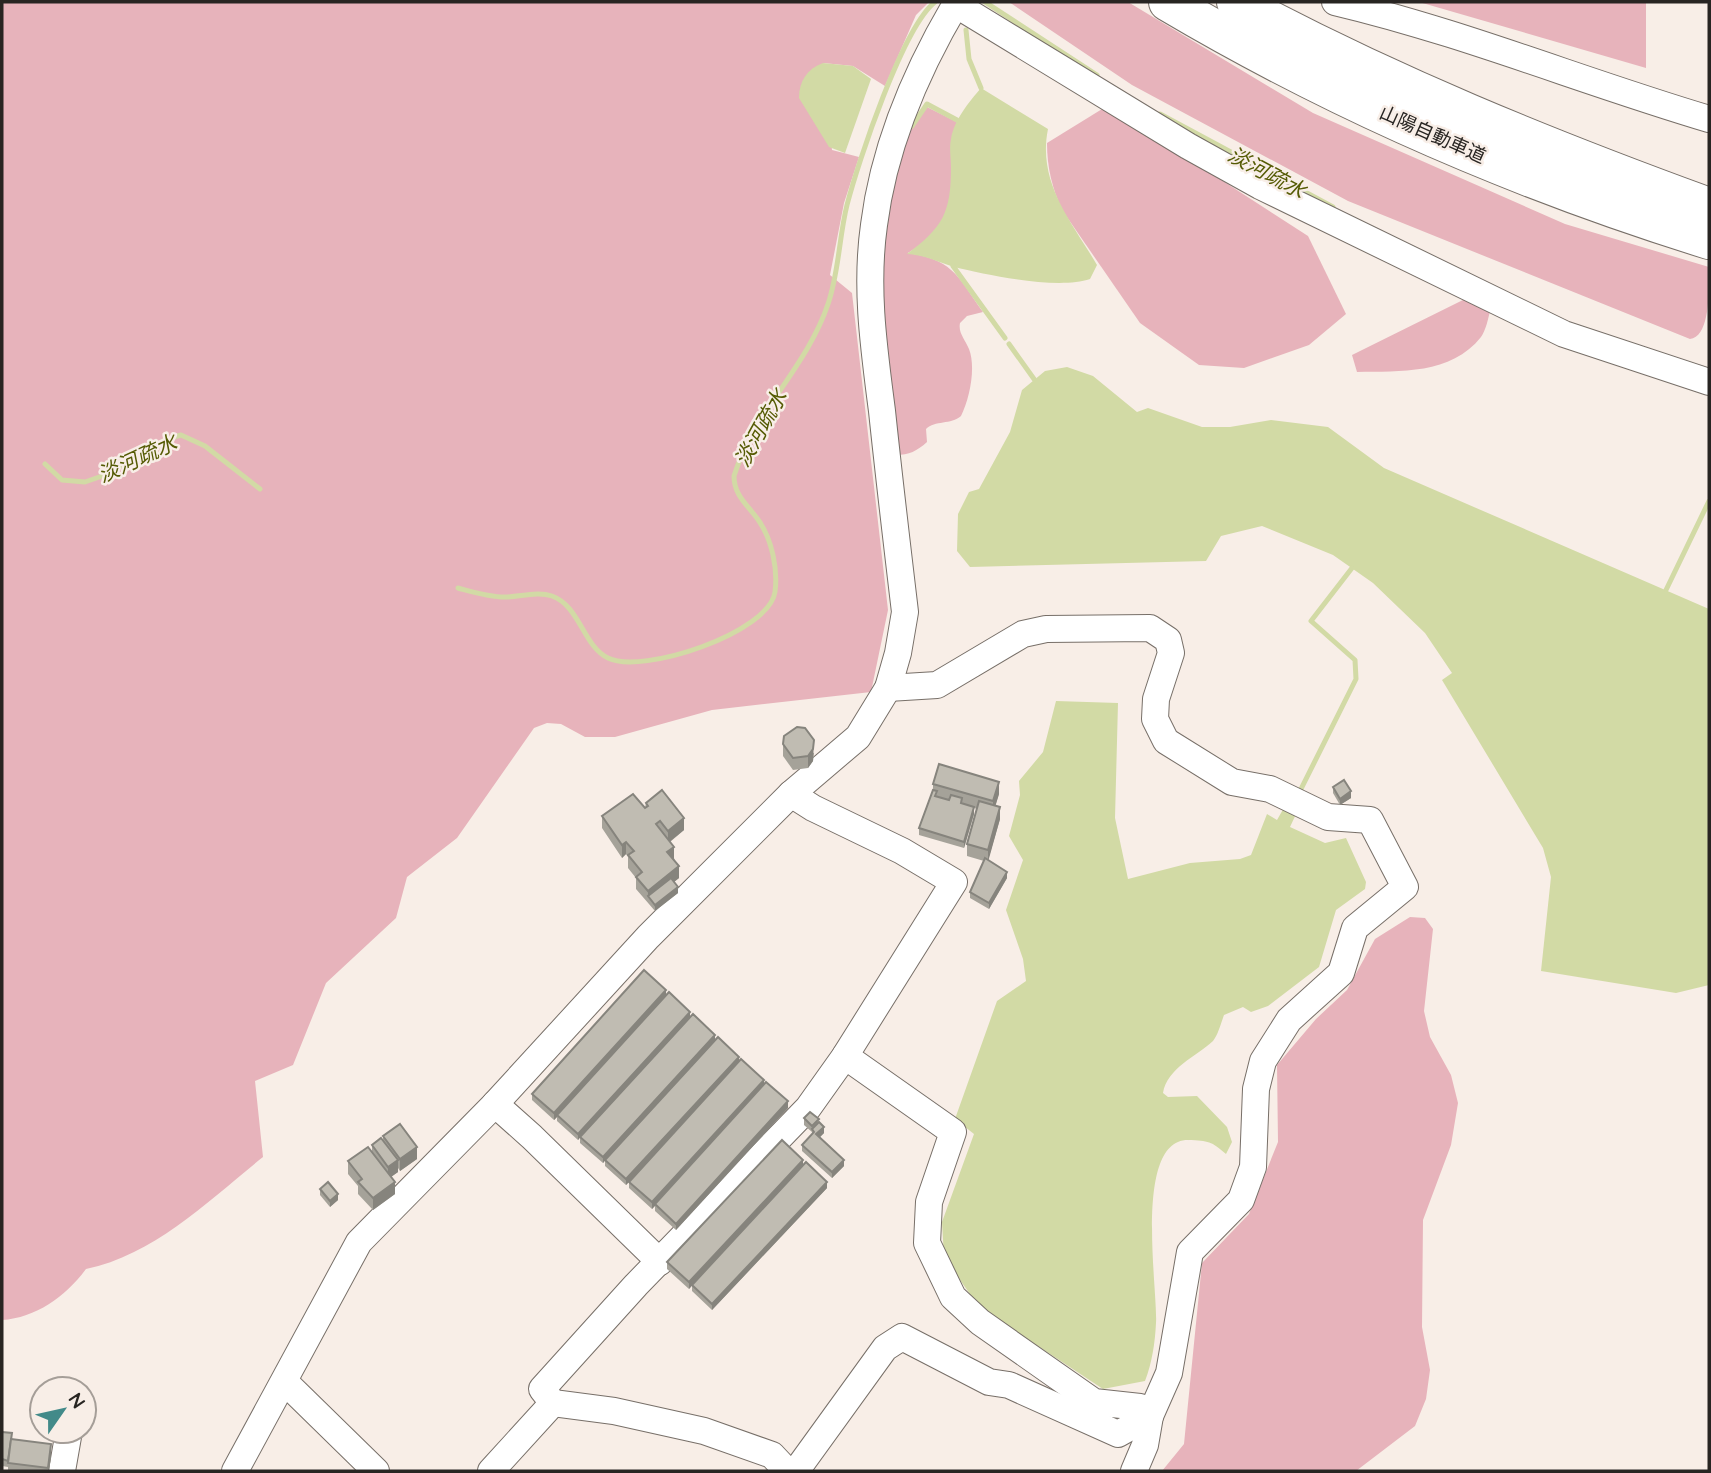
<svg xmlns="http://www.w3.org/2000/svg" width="1711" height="1473" font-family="Quicksand,'Noto Sans JP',sans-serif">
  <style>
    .green { fill: #e7b3bb }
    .water { fill: #d2daa5 }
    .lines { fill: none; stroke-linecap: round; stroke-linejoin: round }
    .stream { stroke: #d2daa5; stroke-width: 5 }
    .minor-casing { stroke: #776f68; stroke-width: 28 }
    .highway-casing { stroke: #776f68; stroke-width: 40 }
    .minor { stroke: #fff; stroke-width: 26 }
    .highway { stroke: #fff; stroke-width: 38 }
    .wall { fill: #a5a299 }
    .shaded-wall { fill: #86847d }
    .building { fill: #c0bcb2; stroke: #86847d; stroke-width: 2 }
    .labels { text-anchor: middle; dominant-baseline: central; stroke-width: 5; stroke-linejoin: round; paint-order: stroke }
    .street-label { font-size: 19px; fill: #282522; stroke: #f8eee7 }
    .water-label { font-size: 21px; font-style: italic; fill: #555b04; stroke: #f8eee7 }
  </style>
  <rect width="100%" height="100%" fill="#f8eee7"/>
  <g class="green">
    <path d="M2,2H929L916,15L885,86L853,66L823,63L832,150L859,157L844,203L830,275L852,293L888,610L871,692L712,710L615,737H585L561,724L547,723L534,728L457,838L407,877L396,918L326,983L293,1065L255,1081L263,1157C209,1200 156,1254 86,1269C66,1296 36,1318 2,1320Z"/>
    <path d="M1009,2H1128L1313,113L1565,224L1709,267C1709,286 1711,337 1690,339L1348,201L1132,85Z"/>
    <polygon points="1419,2 1646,2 1646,68"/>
    <path d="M1107,106L1308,236L1346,314L1309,345L1244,368L1199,365L1140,323L1062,210C1052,188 1047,167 1047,143Z"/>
    <path d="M927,107L957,122C945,156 962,205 934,233C927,241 917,247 908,253C954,260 958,277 983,312L967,316L960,323C958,333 965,339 969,349C976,367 970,398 961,416C951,425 935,420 926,429L927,442C917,451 909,455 896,455L879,312L883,215L906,126L911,128Z"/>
    <path d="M1469,297L1490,311C1488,319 1486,330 1481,337C1451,375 1400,371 1357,372L1352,355Z"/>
    <polygon points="1410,917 1425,918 1433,929 1424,1011 1430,1037 1451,1075 1458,1103 1451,1145 1423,1220 1422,1327 1430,1370 1426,1399 1415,1426 1356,1471 1162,1471 1184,1444 1202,1263 1249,1214 1278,1142 1277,1065 1316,1019 1347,990 1375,939"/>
  </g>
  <g class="water">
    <path d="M823,63L853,66L871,79L845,153L829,147L799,98C799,81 807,69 823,63Z"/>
    <path d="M981,88L1048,129C1037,183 1072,222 1097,265L1090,279C1057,290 988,275 954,267C938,262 925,255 907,254C943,227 951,213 951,167C951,158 949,148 951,139C954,120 969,102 981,88Z"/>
    <polygon points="1067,367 1093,376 1137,412 1148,408 1202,427 1230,427 1271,420 1328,427 1384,468 1709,609 1709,985 1676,993 1541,971 1551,877 1543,848 1442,680 1452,673 1425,633 1373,583 1333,555 1262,526 1221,536 1206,561 970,567 957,551 958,514 969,492 979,489 1010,432 1022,390 1045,371"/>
    <path d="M1056,701L1118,703L1115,818L1128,879L1190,863L1240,859L1251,855L1267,814L1277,820L1285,806L1297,812L1290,827L1325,843L1346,838L1366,882L1365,889L1336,910L1319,967L1268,1006L1251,1012L1243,1007L1224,1015C1221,1023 1218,1035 1213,1041C1197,1056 1167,1068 1163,1093L1168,1097L1197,1096L1227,1127L1232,1142L1226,1154C1211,1141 1209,1141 1188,1140C1133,1140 1158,1290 1156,1323C1155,1343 1152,1363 1145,1381L1103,1389L979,1307L944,1257L942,1222L974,1134L955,1119L997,1001L1026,981L1023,959L1006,910L1023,860L1009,836L1020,795L1019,781L1043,752Z"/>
  </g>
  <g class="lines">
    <g class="stream">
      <polyline points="985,2 1097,75"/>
      <polyline points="966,30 969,59 981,88"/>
      <polyline points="1160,114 1333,207"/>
      <polyline points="909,124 912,126 927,104 957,120"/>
      <polyline points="953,266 1005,338"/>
      <polyline points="1009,344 1034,379"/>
      <polyline points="45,464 62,480 85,482 105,475 167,439 181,435 205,446 260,489"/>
      <path d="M458,588C473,592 489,597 505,597C520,597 537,591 552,596C580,606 583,646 608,658C642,675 769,633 775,592C778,569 772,540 759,521C748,505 734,496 734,476C754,412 807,367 828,304C839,272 839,237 847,205C858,162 903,27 935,2"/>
      <polyline points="1666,590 1709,501"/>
      <polyline points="1299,793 1356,679 1355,660 1311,621 1352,568"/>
    </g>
    <defs>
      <g id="minor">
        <path d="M1335,2C1462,32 1584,82 1709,119"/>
        <polyline points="955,4 1188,146 1260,186 1564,334 1709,382"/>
        <polyline points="888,688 937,685 1023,634 1046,629 1150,628 1168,640 1171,653 1156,699 1155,719 1166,741 1232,782 1270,789 1328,817 1370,820 1405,887 1355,928 1341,973 1289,1020 1263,1061 1256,1089 1253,1167 1241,1200 1190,1252 1169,1373 1150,1416 1145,1445 1134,1471"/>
        <polyline points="845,1056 953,1132 929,1202 927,1243 953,1297 980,1322 1094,1402 1140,1407 1150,1416"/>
        <polyline points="495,1104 532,1137 660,1262"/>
        <polyline points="285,1382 376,1471"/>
        <polyline points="62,1471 69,1431"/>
        <path d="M235,1471L359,1242L495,1104L648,937L791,794L858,737L888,688L898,653L905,612C897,545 889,478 882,411C874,349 865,288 874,225C884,145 916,71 957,2"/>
        <polyline points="491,1471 553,1403"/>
        <polyline points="787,1471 772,1455 704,1431 614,1411 553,1403 542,1389 636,1285 808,1108 845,1056 954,882 902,851 813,808 791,794"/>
        <polyline points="796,1471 885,1348 902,1337 989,1382 1009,1385 1118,1434 1150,1416"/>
      </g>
      <g id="highway">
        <path d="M1168,2C1337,102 1522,182 1709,240"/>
        <path d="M1236,2C1389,84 1547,148 1709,207"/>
      </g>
    </defs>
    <use href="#minor" class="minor-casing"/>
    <use href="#highway" class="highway-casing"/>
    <use href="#minor" class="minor"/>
    <use href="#highway" class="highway"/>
  </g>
  <g class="wall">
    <polygon points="783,744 814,753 813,761 808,768 793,770 783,756"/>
    <polygon points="933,784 999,794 995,806 1000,819 988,860 1007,878 989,909 970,898 970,892 984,861 967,856 967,844 977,809 974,808 974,814 964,848 919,835 919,828 933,790"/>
    <polygon points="1333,787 1351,798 1340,805 1333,793"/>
    <polygon points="646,803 684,830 670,842 679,878 674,882 678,893 655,911 636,889 636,878 628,868 628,857 626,854 622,858 602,828 602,816 645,808"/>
    <polygon points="666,996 739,1061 788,1108 676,1230 655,1211 655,1206 652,1209 629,1188 629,1182 626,1185 605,1166 605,1160 603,1163 580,1143 580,1137 578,1140 557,1121 557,1117 554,1120 532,1100 532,1094"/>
    <polygon points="804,1118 819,1122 824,1133 820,1137 844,1166 832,1178 802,1151 802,1145 812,1135 812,1132 804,1125"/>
    <polygon points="383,1136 417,1159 400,1171 398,1168 398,1172 391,1177 395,1194 373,1210 358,1194 358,1186 348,1174 348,1161 372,1151 372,1145 383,1140"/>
    <polygon points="803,1166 827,1188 712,1310 692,1291 692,1285 689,1289 667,1269 667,1262"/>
    <polygon points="320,1189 338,1200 330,1207 320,1195"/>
    <polygon points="2,1432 12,1439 51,1456 49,1471 8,1471 8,1467 2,1466"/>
  </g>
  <g class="shaded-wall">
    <polygon points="814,740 813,761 808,768 808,756"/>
    <polygon points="999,782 999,794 993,814 993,801"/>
    <polygon points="1351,791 1351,798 1340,805 1340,799"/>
    <polygon points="974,807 974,814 964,848 964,842"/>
    <polygon points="1000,807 1000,819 988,862 988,850"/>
    <polygon points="684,818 684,830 668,843 668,831"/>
    <polygon points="626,842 626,854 622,858 622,845"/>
    <polygon points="674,847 674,859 667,864 667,852"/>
    <polygon points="679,866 679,878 651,900 648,896 648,903 648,891"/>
    <polygon points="1007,872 1007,878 989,909 989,903"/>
    <polygon points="678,887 678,893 655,911 655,905"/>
    <polygon points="666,990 666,996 557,1115 557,1117 554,1120 554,1113"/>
    <polygon points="690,1012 690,1018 578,1140 578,1134"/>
    <polygon points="715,1035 715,1041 603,1163 603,1157"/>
    <polygon points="739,1057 739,1063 626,1185 626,1179"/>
    <polygon points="764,1080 764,1086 652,1209 652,1202"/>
    <polygon points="788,1101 788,1108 676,1230 676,1224"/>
    <polygon points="824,1127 824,1133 816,1141 816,1134"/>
    <polygon points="417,1147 417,1159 400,1171 400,1159"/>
    <polygon points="398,1160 398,1172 388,1179 388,1167"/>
    <polygon points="803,1160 803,1166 689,1289 689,1282"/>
    <polygon points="844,1160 844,1166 832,1178 832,1172"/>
    <polygon points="395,1182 395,1194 373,1210 373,1198"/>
    <polygon points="827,1182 827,1188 712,1310 712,1304"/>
    <polygon points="338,1194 338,1200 330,1207 330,1201"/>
    <polygon points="51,1444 51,1456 49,1471 48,1471"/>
  </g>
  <g class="building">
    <polygon points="797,727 805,728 814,740 813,749 808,756 793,758 783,744 784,736"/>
    <polygon points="939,764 999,782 993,801 933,784"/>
    <polygon points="1344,780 1351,791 1340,799 1333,787"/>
    <polygon points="662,790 684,818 668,831 660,821 656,824 674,847 667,852 679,866 648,891 636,877 642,872 628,855 634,851 626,842 622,845 602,816 633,794 645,808 648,806 646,803"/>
    <polygon points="933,790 937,791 935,796 949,800 951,795 962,798 961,803 974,807 964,842 919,828"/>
    <polygon points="979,801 1000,807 988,850 967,844"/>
    <polygon points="985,858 1007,872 989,903 970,892"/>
    <polygon points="671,878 678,887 655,905 648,896"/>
    <polygon points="644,970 666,990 554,1113 532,1094"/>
    <polygon points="669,992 690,1012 578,1134 557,1115"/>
    <polygon points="693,1014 715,1035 603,1157 580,1137"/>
    <polygon points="718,1037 739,1057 626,1179 605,1160"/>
    <polygon points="741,1059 764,1080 652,1202 629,1182"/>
    <polygon points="766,1082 788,1101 676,1224 655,1204"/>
    <polygon points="810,1112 819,1119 812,1126 804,1118"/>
    <polygon points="819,1122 824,1127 816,1134 844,1160 832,1172 802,1145 814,1132 812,1129"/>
    <polygon points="400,1124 417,1147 400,1159 383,1136"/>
    <polygon points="381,1138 398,1160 388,1167 372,1145"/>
    <polygon points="782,1140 803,1160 689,1282 667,1262"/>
    <polygon points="368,1147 395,1182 373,1198 358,1182 362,1179 348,1161"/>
    <polygon points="806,1162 827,1182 712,1304 692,1285"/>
    <polygon points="328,1182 338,1194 330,1201 320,1189"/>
    <polygon points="2,1432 12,1433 8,1461 2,1459"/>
    <polygon points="11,1439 51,1444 48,1468 8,1463"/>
  </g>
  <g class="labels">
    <g class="street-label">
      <text transform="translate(1433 134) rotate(24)">山陽自動車道</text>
    </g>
    <g class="water-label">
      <text transform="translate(1267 172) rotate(28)">淡河疏水</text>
      <text transform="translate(760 428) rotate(-61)">淡河疏水</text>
      <text transform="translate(137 458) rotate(-25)">淡河疏水</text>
    </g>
  </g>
  <rect width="1711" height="1473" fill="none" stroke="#282522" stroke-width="7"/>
  <g transform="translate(63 1410) rotate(56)"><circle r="33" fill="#f8eee7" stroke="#a59e98" stroke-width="2"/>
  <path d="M0-5L12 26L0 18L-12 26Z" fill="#428a89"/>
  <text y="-10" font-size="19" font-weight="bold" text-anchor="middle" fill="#282522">N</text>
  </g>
</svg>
